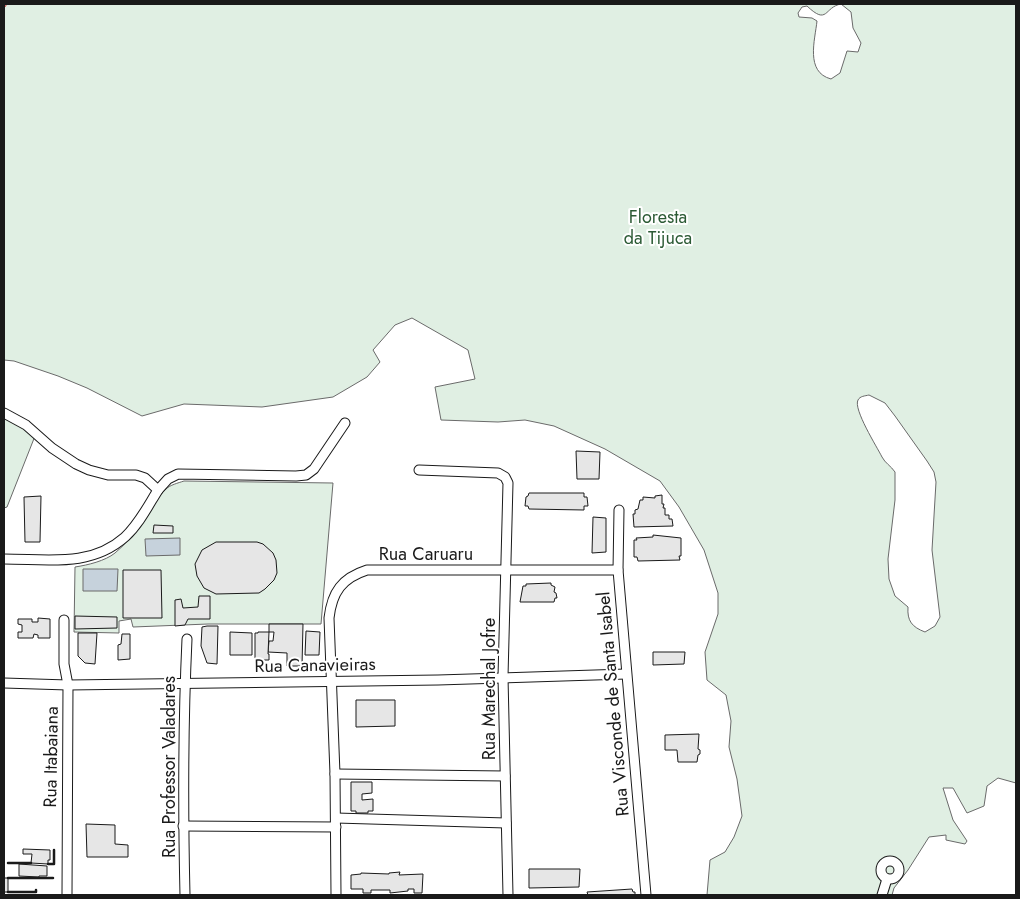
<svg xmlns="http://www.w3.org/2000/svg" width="1020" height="899" font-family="Jost,sans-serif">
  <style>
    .green { fill: #e0efe3; stroke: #6a6a6a; fill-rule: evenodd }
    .water { fill: #c6d2dc; stroke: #6a6a6a }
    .building { fill: #e6e6e6; stroke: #1a1a1a }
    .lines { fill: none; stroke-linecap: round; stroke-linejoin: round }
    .street-casing { stroke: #1a1a1a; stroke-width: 11 }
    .street { stroke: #fff; stroke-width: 9 }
    .wall { stroke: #1a1a1a; stroke-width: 2.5 }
    .power { stroke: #c62828; stroke-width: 1; stroke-dasharray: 18 4 2.5 4; stroke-linecap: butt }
    .labels { text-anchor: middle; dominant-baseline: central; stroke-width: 4; stroke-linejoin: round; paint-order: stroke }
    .park-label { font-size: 18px; fill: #2b5a34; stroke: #fff }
    .street-label { font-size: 18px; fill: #1a1a1a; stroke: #fff }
  </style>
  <rect width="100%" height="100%" fill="#fff"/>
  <g class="green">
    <path d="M4,4H1016V783L998,778L987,786L984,806L967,813L953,788H943L953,820L967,841L965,844L946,840V835L929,837L908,870L894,888L892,895H707L710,860L725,852L734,837L742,816L737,779L729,747L731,721L726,695L707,680L705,652L718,614V593L704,550L679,507L660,481L605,449L554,426L525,420L498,422L441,420L435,387L475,379L468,350L412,318L395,325L373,350L380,362L367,377L333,397L262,407L184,404L142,416L87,388L58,376L14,361L4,360ZM841,4L851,12L853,28L861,43L858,52L847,51L840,73L831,79C805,72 815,40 817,21L812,18L799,17L798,13L802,7L807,6C828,26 824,7 841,4ZM869,395L885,403L895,416L927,461L934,472L936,482L932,550L940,617L935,626L925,632C912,627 907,621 908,607L895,596L889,579L888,559L895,500V472C891,466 885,463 882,457C877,447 853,409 858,400C860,396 865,396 869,395Z"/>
    <polygon points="4,416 22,426 35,436 7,507 4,508"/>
    <path d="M184,481L333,483L321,624H208L133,627L131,619L119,621V633L74,632L75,567C88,565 105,561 115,553C138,535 145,507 166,489C170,485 178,483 184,481Z"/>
  </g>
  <g class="water">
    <polygon points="180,538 180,555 146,556 145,539"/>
    <polygon points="83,569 118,569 117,591 83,591"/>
  </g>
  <g class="building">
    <polygon points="576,451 600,452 599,479 577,479"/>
    <polygon points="529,493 584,493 584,497 587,497 588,506 584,506 584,510 529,509 528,506 525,506 526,497 528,496"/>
    <polygon points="662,495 662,504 664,504 663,508 665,508 665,515 669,515 669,519 672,519 673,526 634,527 633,514 635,514 635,510 638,509 640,500 643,500 643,497 655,498 655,496"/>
    <polygon points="41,496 40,542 25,542 24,497"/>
    <polygon points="593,517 606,518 606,552 592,553"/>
    <polygon points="154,525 173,526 173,533 153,533"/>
    <polygon points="653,535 681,538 681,556 679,556 680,560 638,561 637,557 634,557 634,540 637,540 636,538 653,537"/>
    <polygon points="216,542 257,542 263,544 273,553 276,560 277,573 274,580 265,589 259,593 216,594 204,588 197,576 195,564 202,550"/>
    <polygon points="123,570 161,570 162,618 123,618"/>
    <polygon points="551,583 551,585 555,587 554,592 556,593 557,598 555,598 554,602 520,602 523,586 526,586 526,584"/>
    <polygon points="199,596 210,596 210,619 188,619 185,625 175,626 175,600 181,599 183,608 198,607"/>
    <polygon points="75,616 117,617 117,628 75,629"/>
    <polygon points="38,618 50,619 50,638 38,638 38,635 34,634 33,638 18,638 18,632 22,632 22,625 18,624 18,619 32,619 32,622 38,622"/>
    <polygon points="269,624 303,624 302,666 287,666 287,653 268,652 269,641 273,641 274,632 269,632"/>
    <polygon points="207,626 218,626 217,664 207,663 201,646 202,627"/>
    <polygon points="306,631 320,632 319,655 305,655"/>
    <polygon points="230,632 252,633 252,655 230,655"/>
    <polygon points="258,632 269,632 268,654 269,654 269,660 255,660 255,633 258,633"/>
    <polygon points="78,633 97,633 95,664 85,663 78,656"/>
    <polygon points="122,634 130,634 130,659 118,660 118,645 121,644"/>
    <polygon points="653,652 685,652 684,664 653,665"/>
    <polygon points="356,700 395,700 395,726 356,727"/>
    <polygon points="699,734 698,749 700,750 700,754 698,755 697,762 678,762 677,750 665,750 665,735"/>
    <polygon points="351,782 372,782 372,793 362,794 362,800 373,799 373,811 368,811 368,813 356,813 356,811 351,811"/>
    <polygon points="86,824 115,825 115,844 128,845 128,857 87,857"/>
    <polygon points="23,849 50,850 50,860 48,860 48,864 31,863 32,854 23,854"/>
    <polygon points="19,864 47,866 47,876 39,876 39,877 19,876"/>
    <polygon points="529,869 580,869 579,887 529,888"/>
    <polygon points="400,872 399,875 423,874 422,893 414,893 414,889 408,889 408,891 390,893 390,890 371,890 371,893 363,893 363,889 351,889 351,875 361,874 361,873 389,874 389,873"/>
    <rect x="4" y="878" width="4" height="14"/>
    <polygon points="632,889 633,892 635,892 635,895 588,895 587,892"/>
  </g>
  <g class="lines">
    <defs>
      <g id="street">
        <polyline points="4,413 26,425 52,448 76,464 89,470 108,475 136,475 145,478 158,490 168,479 178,474 296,476 306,475 314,469 345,423"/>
        <polyline points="419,470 498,473 505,477 508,483 503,677 508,895"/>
        <polyline points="619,510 618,570 646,895"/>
        <path d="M4,559C47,559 90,568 125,537C139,524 148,506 158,490"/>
        <polyline points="64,620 64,664 68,685 67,895"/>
        <polyline points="4,683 68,685 438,680 626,674"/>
        <polyline points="335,774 505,776"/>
        <polyline points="336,818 506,823"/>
        <polyline points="183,826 336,827"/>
        <circle cx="890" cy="870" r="9"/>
        <path d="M185,895C183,810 183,725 187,639"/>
        <path d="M336,895L335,774L329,618C332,592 342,578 367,570H618"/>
        <polyline points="882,895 887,879"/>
      </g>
    </defs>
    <use href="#street" class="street-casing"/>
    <use href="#street" class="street"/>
    <g class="wall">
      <polyline points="8,863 31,863"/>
      <polyline points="48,864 54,864 54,850"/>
      <polyline points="8,878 53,878"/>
      <polyline points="8,892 36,892 36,890"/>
    </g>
    <polyline class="power" points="4,8 7,4"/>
  </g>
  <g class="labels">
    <g class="park-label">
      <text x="658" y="217">Floresta<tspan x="658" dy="21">da Tijuca</tspan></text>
    </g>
    <g class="street-label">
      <text x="426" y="554">Rua Caruaru</text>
      <text transform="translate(315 665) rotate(-1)">Rua Canavieiras</text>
      <text transform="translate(489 689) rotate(-90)">Rua Marechal Jofre</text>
      <text transform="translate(613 704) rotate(-95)">Rua Visconde de Santa Isabel</text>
      <text transform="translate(51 757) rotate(-89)">Rua Itabaiana</text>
      <text transform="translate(169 767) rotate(-90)">Rua Professor Valadares</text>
    </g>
  </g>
  <rect width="1020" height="899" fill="none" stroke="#1a1a1a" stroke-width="10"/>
</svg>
